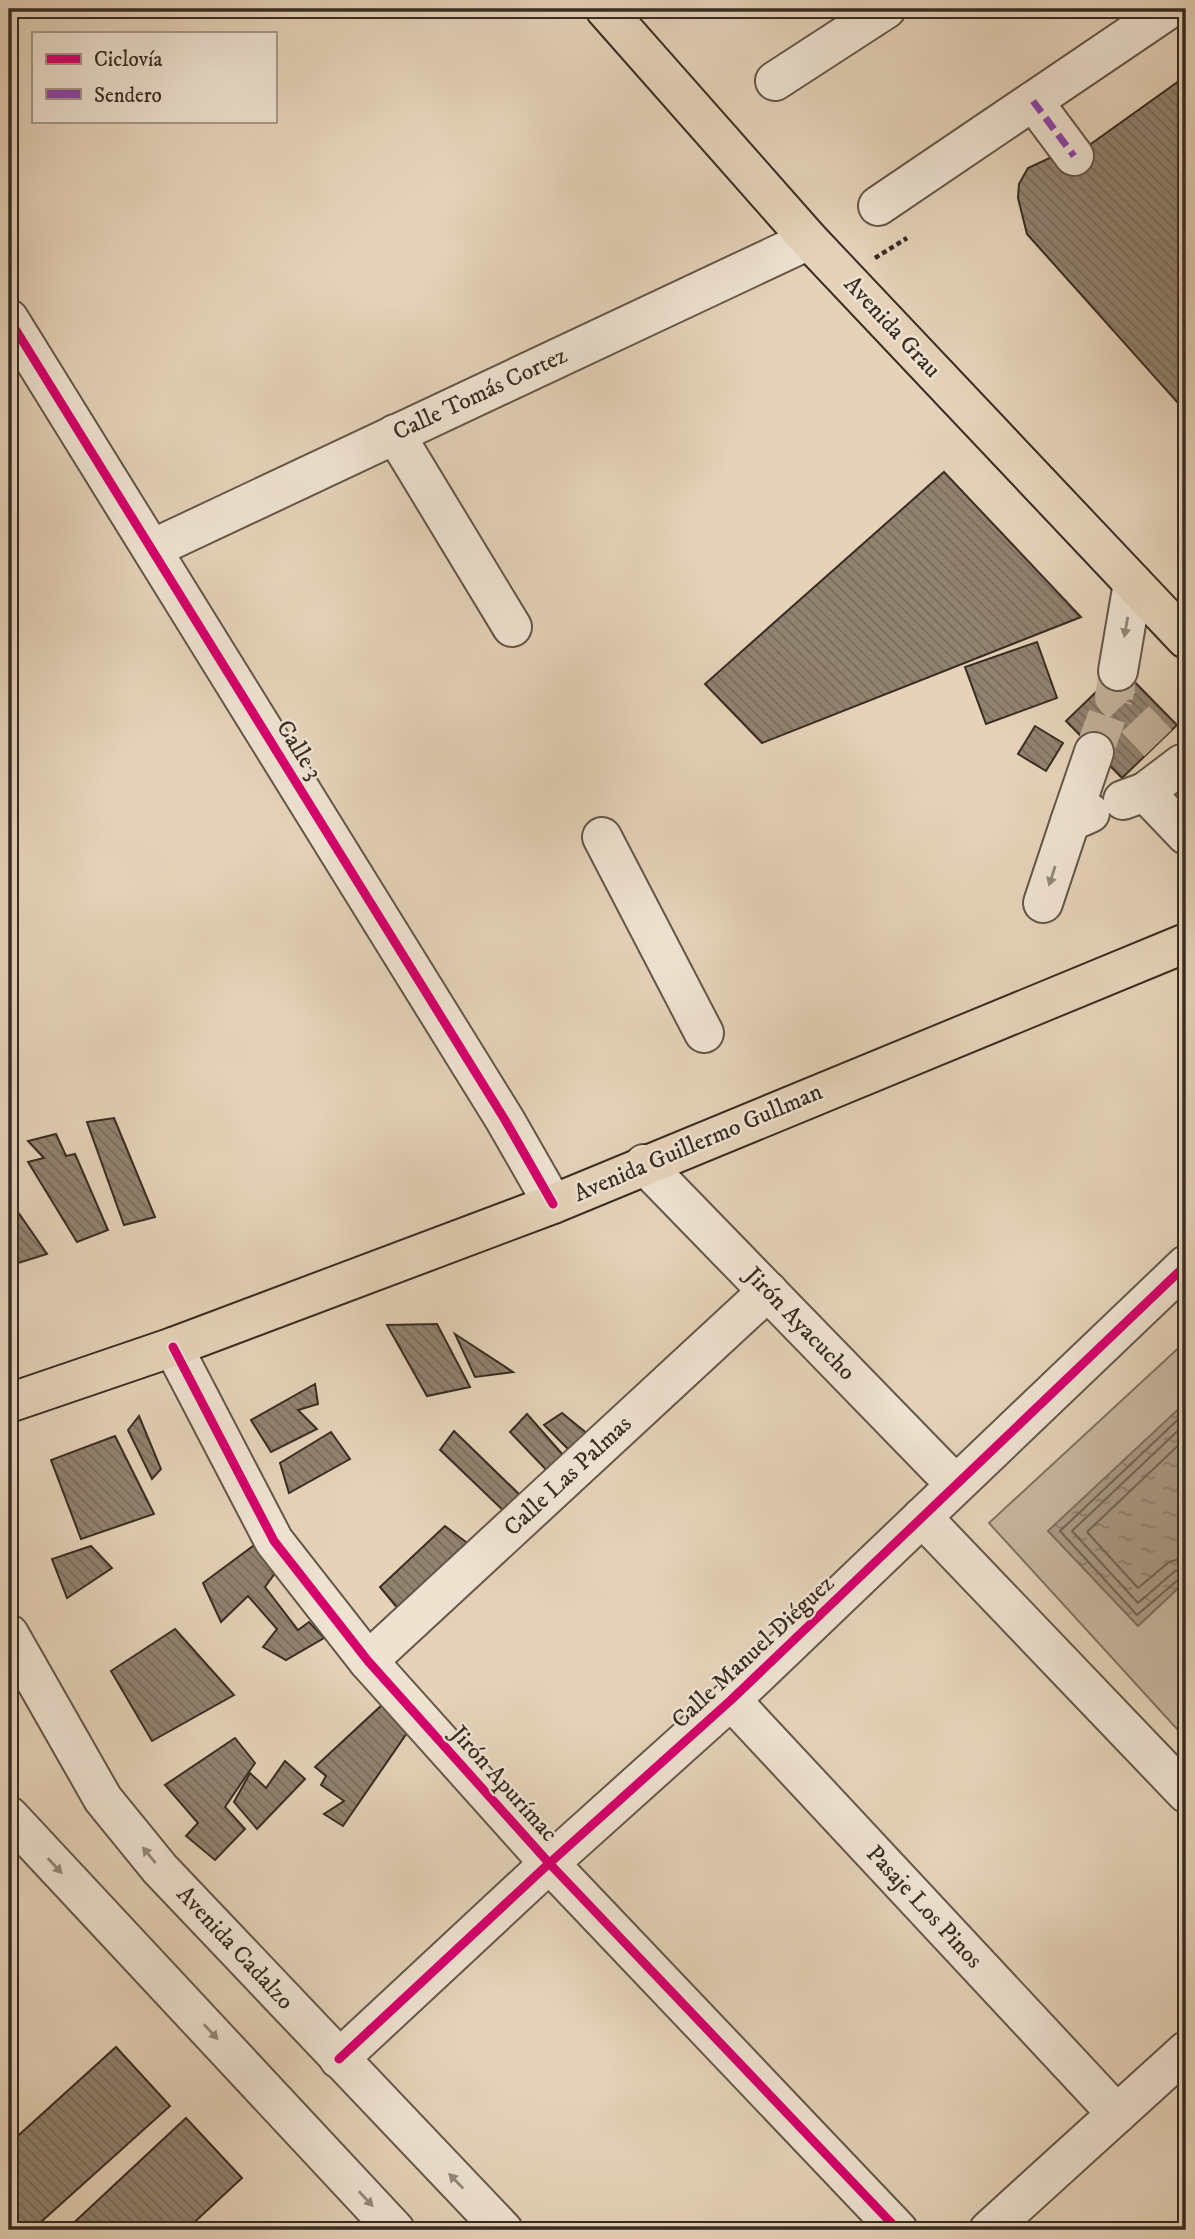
<svg xmlns="http://www.w3.org/2000/svg" width="1195" height="2239" font-family="'IM FELL DW Pica',serif">
  <style>
    .grass { fill: #c8b69f; stroke: #807161; stroke-width: 2 }
    .water { fill: url(#water-ripples); stroke: #7d6e5e; stroke-width: 2 }
    .lines { fill: none; stroke-linecap: round; stroke-linejoin: round }
    .shore { stroke: #726354; stroke-width: 2 }
    .building { fill: url(#building-back-hatch); stroke: #392c23; stroke-width: 2 }
    .minor-tunnel { stroke: #c3b19a; stroke-width: 38; stroke-dasharray: 38 19; stroke-linecap: butt }
    .minor-casing { stroke: #645648; stroke-width: 42 }
    .major-casing { stroke: #392c23; stroke-width: 42 }
    .path { stroke: #392c23; stroke-width: 4.5; stroke-dasharray: 5 3.5; stroke-linecap: butt }
    .minor { stroke: #eee2d1; stroke-width: 38 }
    .major { stroke: #e5d2b8; stroke-width: 38 }
    .quiet { stroke: #8e44ad; stroke-width: 7; stroke-dasharray: 14 7; stroke-linecap: butt }
    .cycleway-casing { stroke: #eee2d1; stroke-width: 13 }
    .cycleway { stroke: #d6006c; stroke-width: 9 }
    .oneway { fill: #94877a }
    .labels { text-anchor: middle; dominant-baseline: central; stroke-width: 5; stroke-linejoin: round; paint-order: stroke }
    .street-label { font-size: 24px; fill: #392c23; stroke: #eee2d1 }
  </style>
  <defs>
    <pattern id="water-ripples" width="26" height="14" patternUnits="userSpaceOnUse" patternTransform="scale(1.75)"><rect width="26" height="14" fill="#ab9a85"/><path d="M2 4q2-2 4 0t4 0M15 11q2-2 4 0t4 0" fill="none" stroke="#8c7e6c"/></pattern>
    <pattern id="building-back-hatch" width="6" height="6" patternUnits="userSpaceOnUse" patternTransform="scale(1.75)"><rect width="6" height="6" fill="#928270"/><path d="M-1 5l2 2M0 0l6 6M5-1l2 2" fill="none" stroke="#786b5c"/></pattern>
  </defs>
  <rect width="100%" height="100%" fill="#e5d2b8"/>
  <filter id="stains"><feTurbulence type="fractalNoise" baseFrequency=".00286" numOctaves="4"/><feColorMatrix values="0 0 0 0 .2 0 0 0 0 .09 0 0 0 0 .02 0 0 0 .5 -.17"/></filter>
  <radialGradient id="worn" r=".72"><stop offset=".6" stop-color="#630" stop-opacity="0"/><stop offset="1" stop-color="#630" stop-opacity=".3"/></radialGradient>
  <polygon class="grass" points="1186,1341 1186,1739 989,1523"/>
  <polygon class="water" points="1186,1402 1186,1581 1138,1626 1048,1531"/>
  <g class="lines">
    <g class="shore">
      <polyline points="1186,1412 1060,1531 1137,1615 1179,1579 1186,1577"/>
      <polyline points="1186,1423 1072,1531 1138,1603 1175,1571 1186,1568"/>
      <polyline points="1186,1438 1087,1532 1138,1588 1169,1562 1186,1557"/>
    </g>
  </g>
  <g class="building">
    <polygon points="1186,76 1186,412 1027,234 1018,198 1019,184 1028,168 1056,155 1074,156"/>
    <polygon points="944,472 1081,617 762,743 705,684"/>
    <polygon points="1037,642 1057,698 986,724 965,667"/>
    <polygon points="1121,668 1177,725 1122,778 1066,721"/>
    <polygon points="1035,726 1063,743 1046,771 1018,754"/>
    <polygon points="114,1118 155,1217 124,1225 87,1122"/>
    <polygon points="56,1134 66,1156 75,1154 108,1230 77,1242 28,1162 44,1158 28,1141"/>
    <polygon points="9,1199 47,1254 9,1266"/>
    <polygon points="437,1324 470,1387 427,1396 387,1325"/>
    <polygon points="455,1334 513,1372 475,1377"/>
    <polygon points="315,1384 318,1404 298,1410 317,1429 271,1452 251,1420"/>
    <polygon points="562,1413 594,1439 575,1456 544,1425"/>
    <polygon points="527,1414 570,1463 553,1477 510,1432"/>
    <polygon points="139,1416 161,1469 152,1479 128,1430"/>
    <polygon points="454,1431 521,1496 509,1516 440,1450"/>
    <polygon points="331,1432 350,1459 289,1493 280,1463"/>
    <polygon points="115,1436 154,1514 81,1539 51,1460"/>
    <polygon points="445,1526 475,1549 404,1616 380,1587"/>
    <polygon points="257,1543 278,1569 265,1587 298,1630 309,1622 324,1638 286,1660 263,1647 277,1629 248,1596 221,1622 203,1583"/>
    <polygon points="91,1546 112,1568 67,1598 52,1559"/>
    <polygon points="175,1629 234,1695 152,1741 111,1671"/>
    <polygon points="383,1704 409,1730 343,1826 324,1814 344,1801 321,1785 326,1776 315,1767"/>
    <polygon points="235,1738 255,1763 225,1807 245,1829 215,1860 186,1836 198,1823 165,1785"/>
    <polygon points="285,1761 305,1779 257,1829 234,1802 250,1773 266,1788"/>
    <polygon points="116,2047 170,2106 32,2230 9,2230 9,2144"/>
    <polygon points="186,2118 242,2178 186,2230 66,2230"/>
  </g>
  <g class="lines">
    <g class="minor-tunnel">
      <polyline points="1118,671 1114,697 1158,743"/>
      <polyline points="1094,752 1114,697"/>
    </g>
    <defs>
      <g id="minor">
        <polyline points="775,81 886,9"/>
        <polyline points="1033,101 1074,156"/>
        <polyline points="878,206 1169,9"/>
        <polyline points="9,319 505,1120 553,1204"/>
        <polyline points="395,434 512,627"/>
        <polyline points="152,549 809,240"/>
        <polyline points="1118,671 1133,583"/>
        <polyline points="1145,792 1182,764"/>
        <polyline points="1123,800 1145,792 1186,835"/>
        <polyline points="1070,822 1094,752"/>
        <polyline points="602,837 704,1033"/>
        <polyline points="1043,903 1070,822 1090,813"/>
        <polyline points="644,1164 955,1484"/>
        <polyline points="173,1347 274,1541 368,1661 549,1863 898,2230"/>
        <polyline points="922,1517 1186,1793"/>
        <polyline points="9,1634 103,1799 160,1869 503,2230"/>
        <polyline points="368,1661 768,1291"/>
        <polyline points="731,1700 1117,2114"/>
        <polyline points="9,1816 395,2230"/>
        <polyline points="339,2059 543,1869 731,1700 1186,1265"/>
        <polyline points="989,2230 1186,2051"/>
      </g>
      <g id="major">
        <polyline points="605,9 809,240 1186,639"/>
        <polyline points="9,1403 173,1347 553,1204 1186,943"/>
      </g>
    </defs>
    <use href="#minor" class="minor-casing"/>
    <use href="#major" class="major-casing"/>
    <polyline class="path" points="875,258 907,238"/>
    <use href="#minor" class="minor"/>
    <use href="#major" class="major"/>
    <polyline class="quiet" points="1033,101 1074,156"/>
    <defs>
      <g id="cycleway">
        <polyline points="9,319 505,1120 553,1204"/>
        <polyline points="173,1347 274,1541 368,1661 549,1863 898,2230"/>
        <polyline points="339,2059 543,1869 731,1700 1186,1265"/>
      </g>
    </defs>
    <use href="#cycleway" class="cycleway-casing"/>
    <use href="#cycleway" class="cycleway"/>
  </g>
  <defs><path id="oneway-solid" d="M-6-.8H1V-3.2L6.5 0L1 3.2V.8H-6Z" transform="scale(1.75)"/></defs>
  <g class="oneway">
    <use href="#oneway-solid" transform="translate(1126 627) rotate(100)"/>
    <use href="#oneway-solid" transform="translate(1052 876) rotate(108)"/>
    <use href="#oneway-solid" transform="translate(149 1855) rotate(-129)"/>
    <use href="#oneway-solid" transform="translate(55 1866) rotate(47)"/>
    <use href="#oneway-solid" transform="translate(211 2032) rotate(47)"/>
    <use href="#oneway-solid" transform="translate(456 2181) rotate(-134)"/>
    <use href="#oneway-solid" transform="translate(366 2199) rotate(47)"/>
  </g>
  <g class="labels">
    <g class="street-label">
      <text transform="translate(892 327) rotate(47)">Avenida Grau</text>
      <text transform="translate(480 394) rotate(-25)">Calle Tomás Cortez</text>
      <text transform="translate(299 750) rotate(58)">Calle 3</text>
      <text transform="translate(698 1143) rotate(-23)">Avenida Guillermo Gullman</text>
      <text transform="translate(800 1324) rotate(46)">Jirón Ayacucho</text>
      <text transform="translate(568 1476) rotate(-43)">Calle Las Palmas</text>
      <text transform="translate(753 1652) rotate(-43)">Calle Manuel Diéguez</text>
      <text transform="translate(504 1784) rotate(48)">Jirón Apurímac</text>
      <text transform="translate(924 1907) rotate(47)">Pasaje Los Pinos</text>
      <text transform="translate(235 1948) rotate(47)">Avenida Cadalzo</text>
    </g>
  </g>
  <rect width="1195" height="2239" fill="none" stroke="#e5d2b8" stroke-width="35"/>
  <rect x="10" y="10" width="1174" height="2218" fill="none" stroke="#392c23" stroke-width="3.5"/>
  <rect x="18" y="18" width="1160" height="2204" fill="none" stroke="#392c23" stroke-width="2"/>
  <rect x="32" y="32" width="245" height="91" fill="#eee2d1" stroke="#a6998b" stroke-width="2"/>
  <rect x="46" y="54" width="35" height="10" fill="#d6006c" stroke="#a6998b" stroke-width="2"/>
  <text x="94" y="66" font-size="21" fill="#392c23">Ciclovía</text>
  <rect x="46" y="89" width="35" height="10" fill="#8e44ad" stroke="#a6998b" stroke-width="2"/>
  <text x="94" y="102" font-size="21" fill="#392c23">Sendero</text>
  <rect width="100%" height="100%" filter="url(#stains)"/>
  <rect width="100%" height="100%" fill="url(#worn)"/>
</svg>
